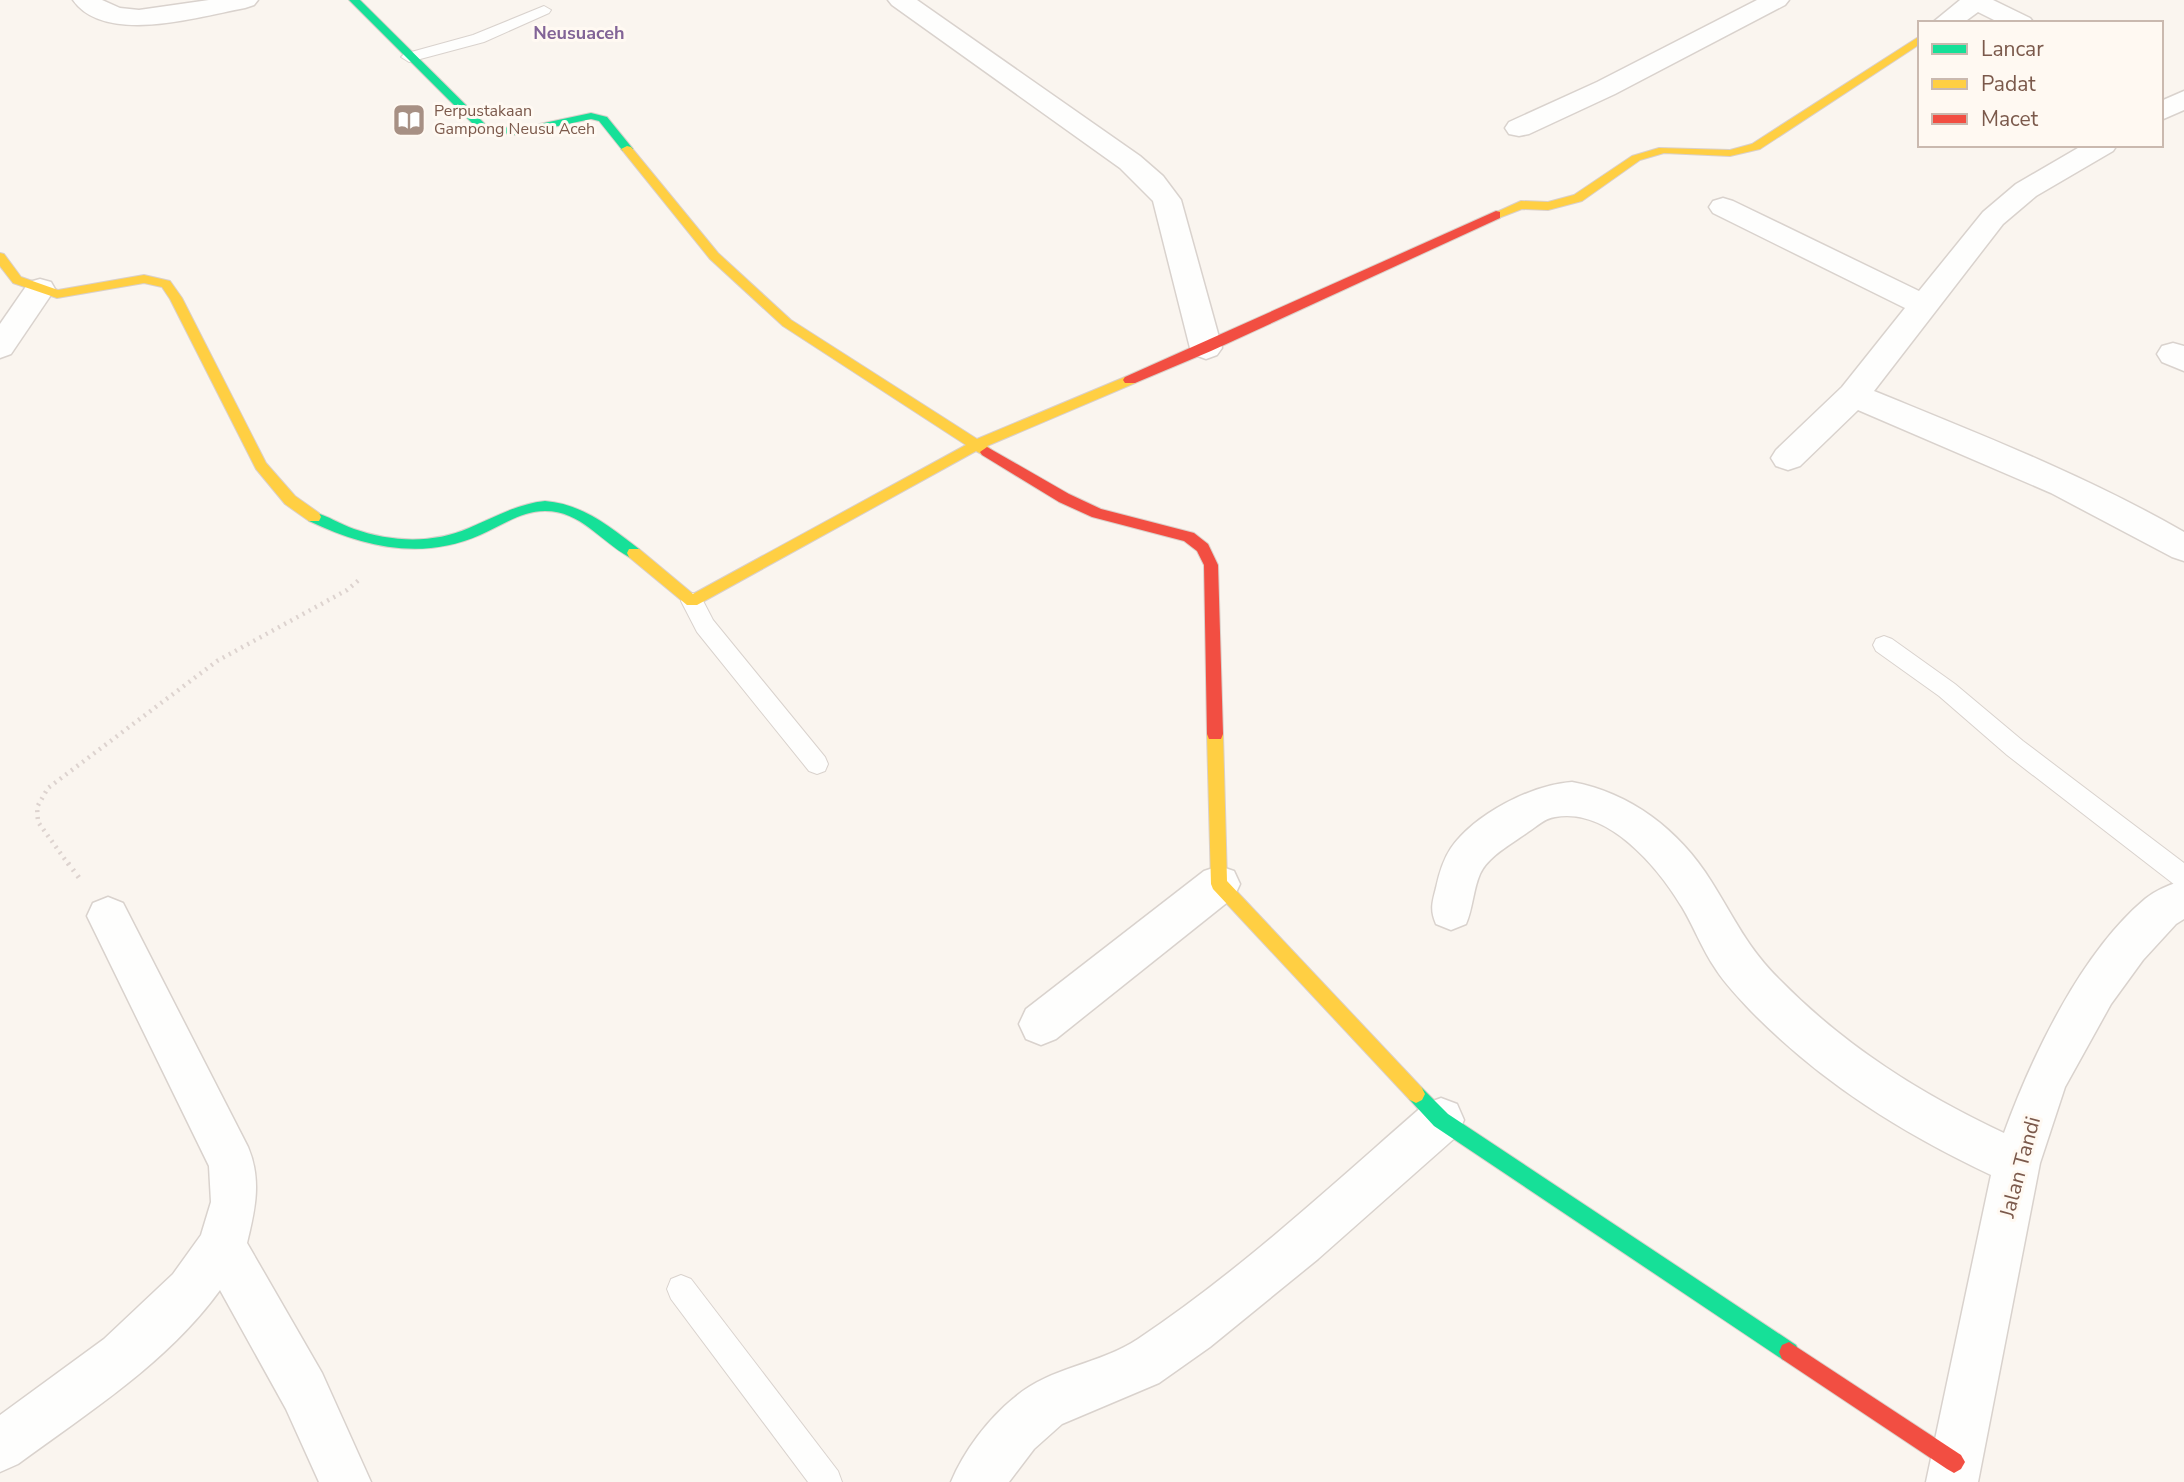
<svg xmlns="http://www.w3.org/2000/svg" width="2184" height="1482" font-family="'Nunito Sans',sans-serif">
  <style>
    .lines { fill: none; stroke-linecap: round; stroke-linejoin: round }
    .lane-casing { stroke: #d9d2cd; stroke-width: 2 }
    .street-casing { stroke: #d9d2cd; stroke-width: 3 }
    .fast-casing { stroke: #dad0ca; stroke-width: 2 }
    .slow-casing { stroke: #dad0ca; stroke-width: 2 }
    .jam-casing { stroke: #dad0ca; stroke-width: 2 }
    .path-far1 { stroke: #ddd3cf; stroke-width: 4.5; stroke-dasharray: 2 5; stroke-linecap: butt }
    .path { stroke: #ddd3cf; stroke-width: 5; stroke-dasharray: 2 6; stroke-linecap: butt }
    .lane { fill: #fefefd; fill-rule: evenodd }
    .street { fill: #fefefd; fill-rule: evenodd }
    .fast { fill: #16e098; fill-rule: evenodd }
    .slow { fill: #ffcf43; fill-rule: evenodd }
    .jam { fill: #f24e42; fill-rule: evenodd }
    .labels { text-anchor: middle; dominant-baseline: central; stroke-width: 6; stroke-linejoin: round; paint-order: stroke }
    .far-poi-label { font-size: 16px; fill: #7b594b; stroke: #fff9f2; text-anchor: start }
    .far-quarter-label { font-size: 18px; font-weight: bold; fill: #826497; stroke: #fff9f2 }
    .near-street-label { font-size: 21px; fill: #7b594b; stroke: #fff9f2 }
  </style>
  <rect width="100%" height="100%" fill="#faf5ef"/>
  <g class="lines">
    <defs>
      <g id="lane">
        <polygon points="544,6 551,10 549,13 484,42 409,62 401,57 404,54 473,35"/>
        <polygon points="692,593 700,595 713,620 825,757 828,764 825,771 817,774 809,771 697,632 681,601 684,595"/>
        <polygon points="1884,636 1892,639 1955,684 2023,741 2184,863 2184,888 2175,885 2007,755 1939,696 1876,651 1873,645 1876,639"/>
        <polygon points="681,1275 691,1279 838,1471 842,1482 808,1482 671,1299 667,1289 671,1279"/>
      </g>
      <g id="street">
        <path d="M73,0H102L120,8L139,10L209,0H258L254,5L245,8C201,16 105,46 73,0Z"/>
        <polygon points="888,0 917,0 1140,156 1163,176 1181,200 1222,348 1217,355 1206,359 1195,355 1190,348 1153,201 1120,168 892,5"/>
        <polygon points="1757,0 1789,0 1785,5 1615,94 1529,134 1519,136 1509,134 1505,128 1509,122 1597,82"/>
        <polygon points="1960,0 1993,0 2030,18 2034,23 2000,23 1978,12 1963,23 1932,23"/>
        <polygon points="2184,91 2184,110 2161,120 2161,101"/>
        <path d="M2083,145H2117L2113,151L2036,196L2003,224L1874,391C1979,434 2085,475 2184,532V561L2172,557L2051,493L1858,410L1800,466L1788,470L1776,466L1771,458L1776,450L1842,387L1905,308L1713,213L1709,207L1713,201L1723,198L1733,201L1919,291L1983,212L2016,184Z"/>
        <polygon points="40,279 51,282 55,289 11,354 0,358 0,324 29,282"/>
        <polygon points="2173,343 2184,346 2184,371 2162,362 2157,354 2162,346"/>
        <path d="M1572,782C1631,793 1679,830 1711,881C1735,919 1747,948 1781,981C1846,1047 1921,1094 2004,1133C2032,1056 2081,953 2145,899C2156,890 2171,884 2184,880V919L2176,924L2143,960L2111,1004L2065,1087L2040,1163L1978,1482H1926L1991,1175C1902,1133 1822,1083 1752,1012C1739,998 1725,984 1715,968C1702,949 1694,927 1682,907C1658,867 1608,807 1555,817C1545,818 1536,827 1528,832C1513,843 1488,856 1480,874C1473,890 1473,908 1466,924L1451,930L1436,924C1430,910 1432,903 1436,888C1439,874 1443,860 1451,848C1475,814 1531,785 1572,782Z"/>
        <polygon points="1219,866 1234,871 1240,884 1234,897 1056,1039 1041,1045 1026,1039 1019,1024 1026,1009 1204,871"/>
        <path d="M108,897L123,903L248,1147C262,1180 255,1210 247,1243L322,1373L371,1482H319L286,1409L220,1290C168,1362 89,1412 18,1464L0,1472V1415L104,1339L173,1274L201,1235L211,1202L209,1166L87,916L93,903Z"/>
        <path d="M1441,1098L1457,1104L1464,1120L1457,1136L1318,1259L1210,1347L1159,1383L1062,1424L1034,1449L1009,1482H951C964,1451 988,1419 1014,1398C1049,1367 1099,1365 1138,1339C1240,1271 1332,1185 1425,1104Z"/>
      </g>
      <g id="fast">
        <polygon points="349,0 360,0 485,124 516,129 591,113 607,117 633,149 623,151 599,121 591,119 516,135 478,129"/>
        <path d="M545,501C583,504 610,527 639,549L641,553L639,557C634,558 634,559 629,557C600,541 581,511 545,511C521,511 501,526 480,535C421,561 364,547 309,521L307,517L314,512C328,516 340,524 354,529C391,542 433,544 469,528C495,517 517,504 545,501Z"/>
        <polygon points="1416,1085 1422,1088 1448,1114 1796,1345 1799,1352 1796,1359 1789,1362 1782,1359 1434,1126 1410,1100 1407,1094 1410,1088"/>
      </g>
      <g id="slow">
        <polygon points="1920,36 1920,44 1760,149 1730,156 1664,153 1640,160 1582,201 1548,210 1522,209 1496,219 1490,215 1521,201 1548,202 1574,195 1632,156 1659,148 1730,150 1752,144"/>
        <polygon points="627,146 631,147 718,253 791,320 977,439 1125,377 1135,377 1137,380 1135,383 987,446 994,452 992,455 987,457 976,451 697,605 687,605 629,557 627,553 629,549 639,549 693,594 966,445 783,326 710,259 623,151 621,149"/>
        <polygon points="0,253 4,254 21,277 58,290 144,275 170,281 182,298 266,463 295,496 319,513 321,517 319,521 309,521 285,504 256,469 170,299 162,287 144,283 57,298 13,283 0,266"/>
        <polygon points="1215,728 1221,729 1223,734 1227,881 1422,1088 1425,1094 1422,1100 1416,1103 1410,1100 1213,889 1211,884 1207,734 1209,729"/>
      </g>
      <g id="jam">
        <polygon points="1496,211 1500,212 1500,218 1211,351 1135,383 1125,383 1123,380 1125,377"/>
        <polygon points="987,447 1069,494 1101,509 1194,533 1208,544 1218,565 1223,734 1221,739 1209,739 1207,734 1204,565 1197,551 1184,541 1092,517 1059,502 982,455 980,452"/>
        <polygon points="1789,1342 1961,1455 1965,1462 1961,1469 1954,1473 1947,1469 1782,1359 1779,1352 1782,1345"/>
      </g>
    </defs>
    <use href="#lane" class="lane-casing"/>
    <use href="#street" class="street-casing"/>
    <use href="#fast" class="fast-casing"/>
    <use href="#slow" class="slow-casing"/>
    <use href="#jam" class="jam-casing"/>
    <polyline class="path-far1" points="69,865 38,822 37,807 48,788 217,661 347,590 360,579"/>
    <polyline class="path" points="68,863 80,879"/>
    <use href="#lane" class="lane"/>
    <use href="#street" class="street"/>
    <use href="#fast" class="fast"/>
    <use href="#slow" class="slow"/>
    <use href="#jam" class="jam"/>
  </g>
  <defs>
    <symbol id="library-square" viewBox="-11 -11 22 22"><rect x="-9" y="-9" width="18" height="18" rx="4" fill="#a79084" stroke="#fff9f2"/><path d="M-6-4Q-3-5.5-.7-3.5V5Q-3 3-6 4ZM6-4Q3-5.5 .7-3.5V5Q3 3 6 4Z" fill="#fff"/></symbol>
  </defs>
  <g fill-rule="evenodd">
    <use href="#library-square" x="390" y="101" width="38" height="38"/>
  </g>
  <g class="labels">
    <g class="far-poi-label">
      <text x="434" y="111">Perpustakaan<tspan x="434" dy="18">Gampong Neusu Aceh</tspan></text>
    </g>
    <g class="far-quarter-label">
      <text x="579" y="33">Neusuaceh</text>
    </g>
    <g class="near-street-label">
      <text transform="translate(2020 1167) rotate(-75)">Jalan Tandi</text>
    </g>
  </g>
  <rect x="1918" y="21" width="245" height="126" fill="#fff9f2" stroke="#cab9af" stroke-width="2"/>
  <rect x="1932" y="44" width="35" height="10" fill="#16e098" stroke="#cab9af" stroke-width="2"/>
  <text x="1981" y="56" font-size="21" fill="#7b594b">Lancar</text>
  <rect x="1932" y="79" width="35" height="10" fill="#ffcf43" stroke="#cab9af" stroke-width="2"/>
  <text x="1981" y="91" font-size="21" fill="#7b594b">Padat</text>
  <rect x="1932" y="114" width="35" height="10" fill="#f24e42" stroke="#cab9af" stroke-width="2"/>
  <text x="1981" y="126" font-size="21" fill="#7b594b">Macet</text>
</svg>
